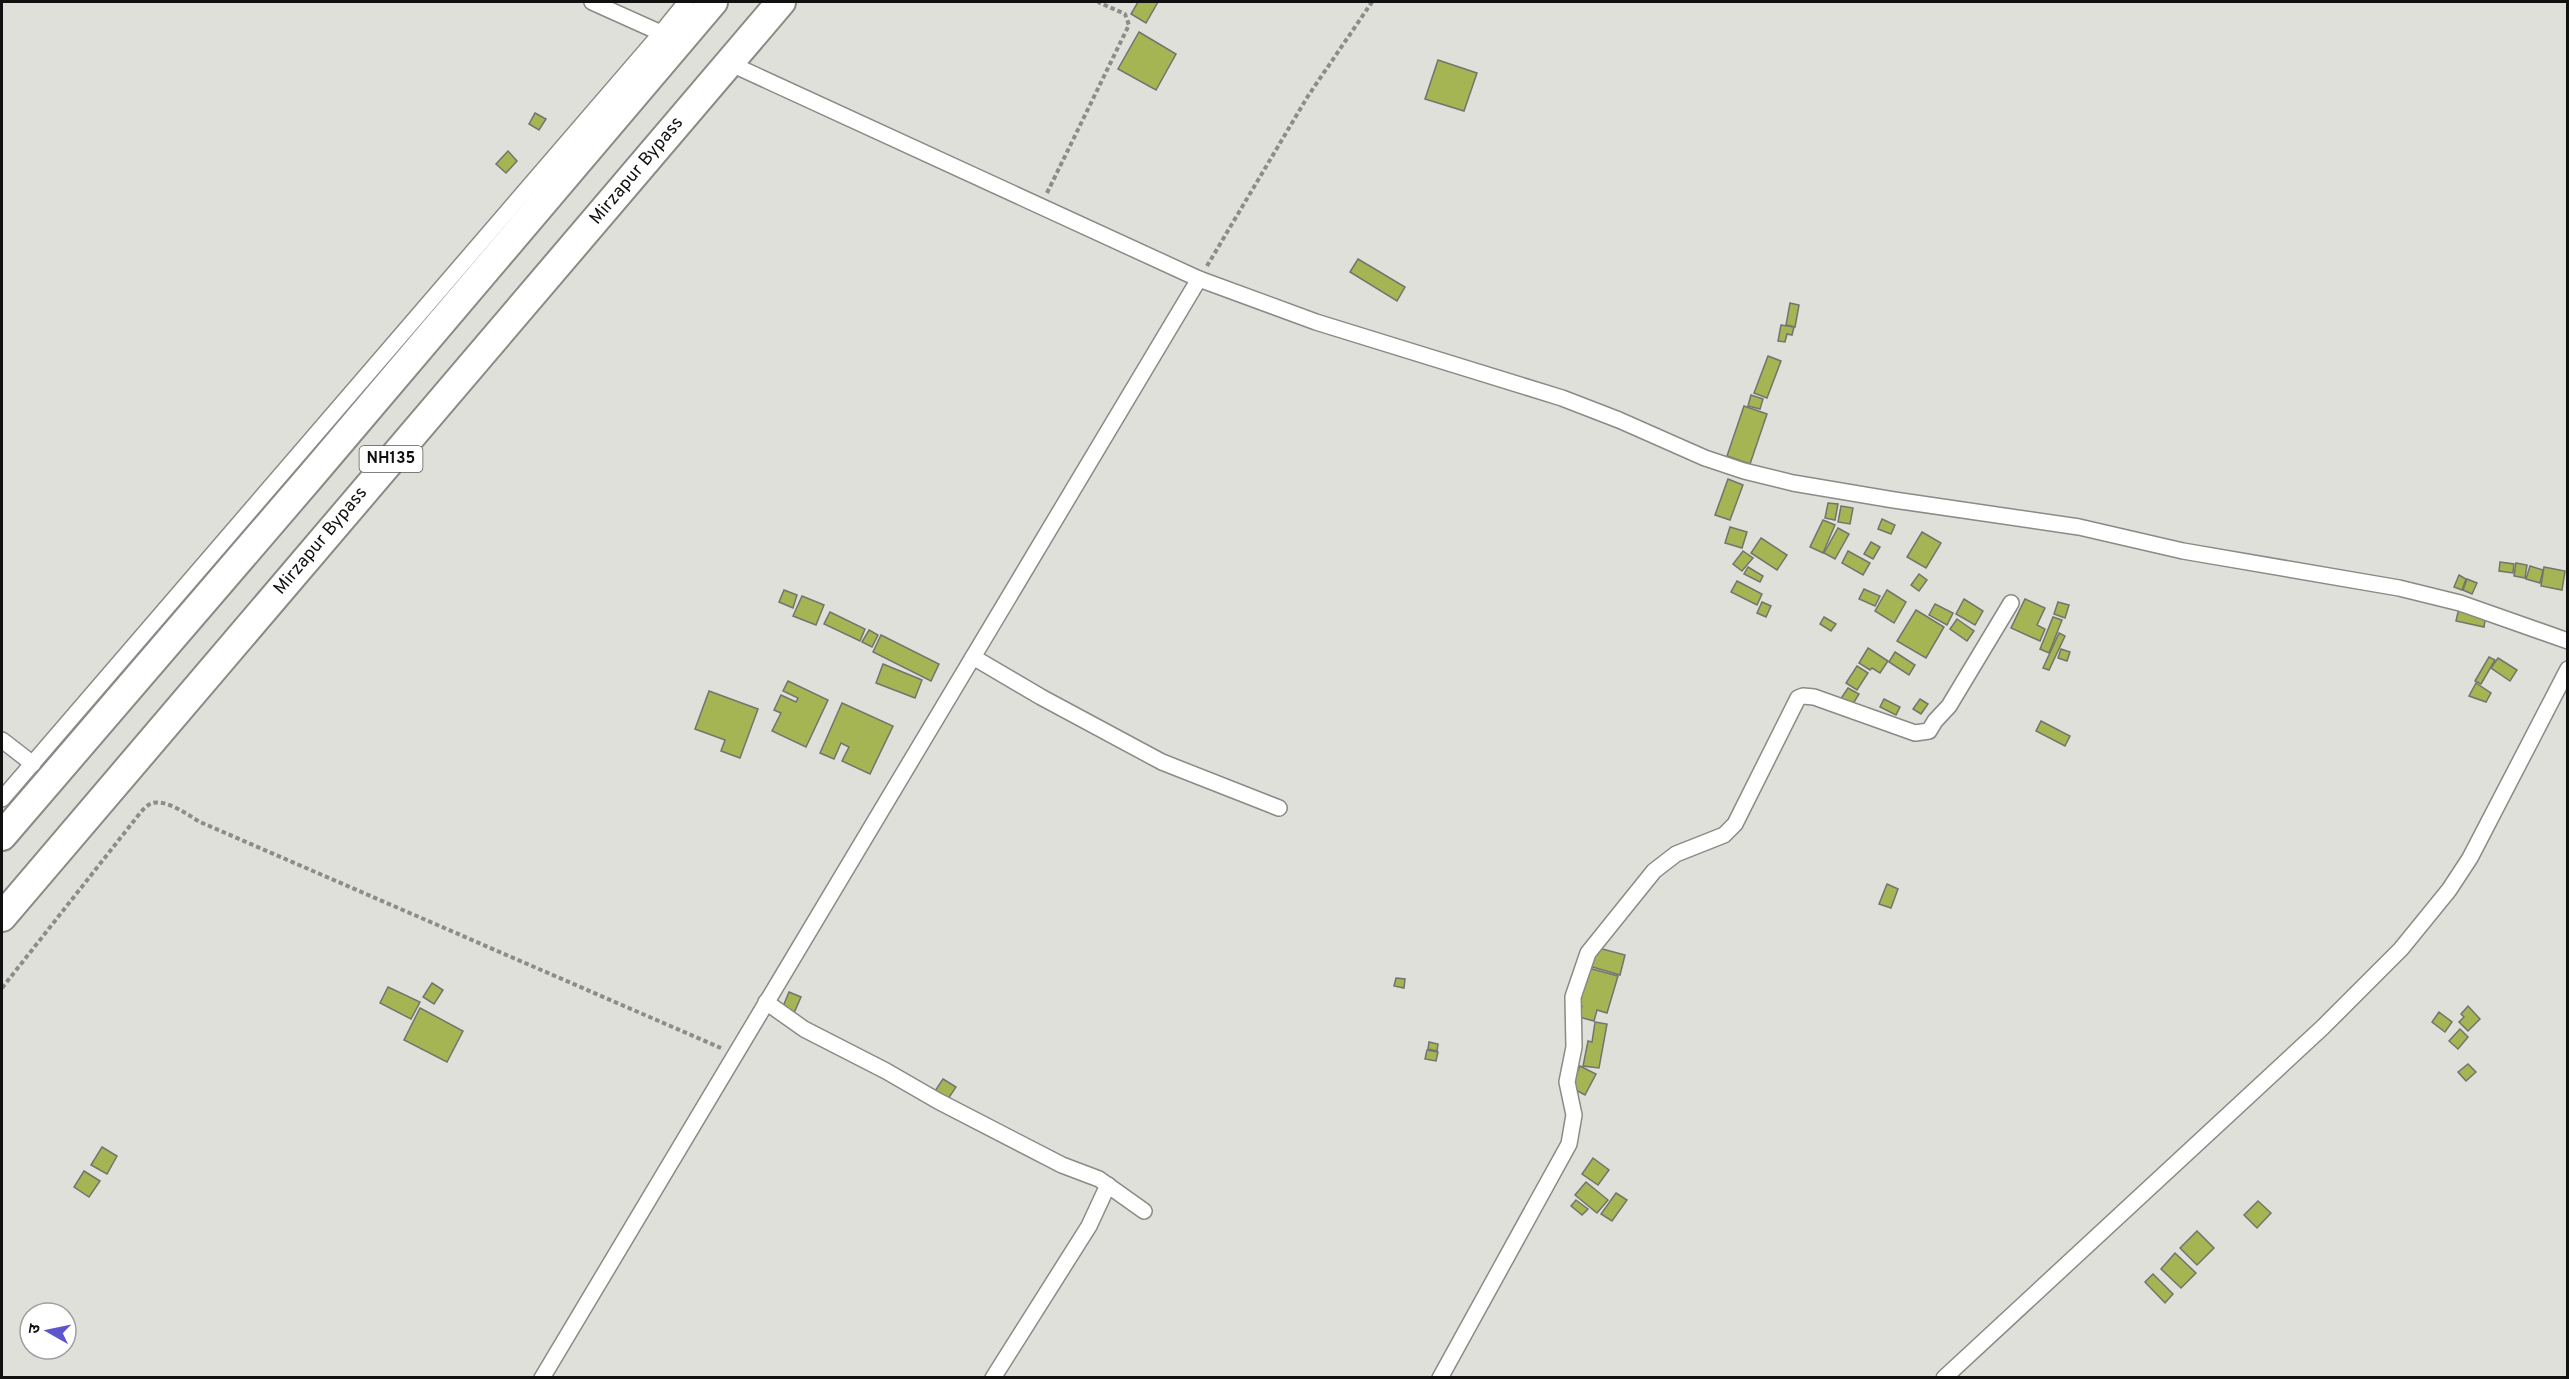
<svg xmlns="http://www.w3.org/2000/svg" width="2569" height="1379" font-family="Overpass,'Noto Sans Devanagari',sans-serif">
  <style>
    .building { fill: #a5b553; stroke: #72746d; stroke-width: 1.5 }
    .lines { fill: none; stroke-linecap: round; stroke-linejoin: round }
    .street-casing { stroke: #898b84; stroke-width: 18 }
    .highway-casing { stroke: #898b84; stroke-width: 32 }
    .path { stroke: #8c8d88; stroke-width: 4; stroke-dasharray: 4.5 3; stroke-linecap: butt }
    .street { stroke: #fff; stroke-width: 15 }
    .highway { stroke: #fff; stroke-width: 28 }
    .labels { text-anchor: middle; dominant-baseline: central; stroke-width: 5; stroke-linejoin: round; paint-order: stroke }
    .shield { fill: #fff; stroke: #585957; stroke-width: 1.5 }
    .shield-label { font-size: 16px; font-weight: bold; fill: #11120f }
    .street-label { font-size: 18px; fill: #11120f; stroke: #fff }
  </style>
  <rect width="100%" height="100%" fill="#dfe0d9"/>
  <g class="building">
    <polygon points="1138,2 1158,2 1146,23 1131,14"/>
    <polygon points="1139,32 1176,54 1156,90 1118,69"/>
    <polygon points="1438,60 1477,73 1464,111 1425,99"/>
    <polygon points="535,113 546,119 539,130 529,124"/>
    <polygon points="508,151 517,161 506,173 496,164"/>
    <polygon points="1358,259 1405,287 1397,301 1350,272"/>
    <polygon points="1790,303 1799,305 1795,327 1786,325"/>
    <polygon points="1781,325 1794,327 1792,335 1787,334 1785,342 1778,341"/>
    <polygon points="1768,356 1781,361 1767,398 1754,393"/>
    <polygon points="1751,395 1763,399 1760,409 1748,406"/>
    <polygon points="1744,406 1767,414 1750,464 1727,456"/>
    <polygon points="1728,479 1743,485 1730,520 1715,515"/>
    <polygon points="1828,503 1838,504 1835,520 1825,518"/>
    <polygon points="1841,506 1853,508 1850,524 1838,522"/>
    <polygon points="1882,519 1895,525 1891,534 1878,529"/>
    <polygon points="1823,520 1835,525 1823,553 1810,547"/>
    <polygon points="1730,527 1747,532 1742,548 1725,543"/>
    <polygon points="1838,528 1849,534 1835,559 1824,553"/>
    <polygon points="1922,532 1941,543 1926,568 1907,557"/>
    <polygon points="1761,538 1787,555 1777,570 1751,553"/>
    <polygon points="1871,542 1880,547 1873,559 1864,554"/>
    <polygon points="1743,551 1753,558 1742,571 1733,564"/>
    <polygon points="1848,551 1870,563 1863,575 1842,563"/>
    <polygon points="2500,562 2514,564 2513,573 2499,571"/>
    <polygon points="2516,563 2527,565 2525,578 2514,576"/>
    <polygon points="2530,566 2543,570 2540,583 2526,579"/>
    <polygon points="1748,567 1763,576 1760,582 1744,574"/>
    <polygon points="2544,567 2565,571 2562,590 2541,586"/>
    <polygon points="1919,574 1927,580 1919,591 1911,585"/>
    <polygon points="2459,575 2466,579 2462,590 2454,587"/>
    <polygon points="2467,579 2477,583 2472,594 2463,590"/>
    <polygon points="1737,581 1762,594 1757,605 1731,592"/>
    <polygon points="1864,589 1880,596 1875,606 1859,599"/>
    <polygon points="784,590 797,595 793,608 779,602"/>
    <polygon points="1887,590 1906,602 1894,623 1875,611"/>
    <polygon points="802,596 824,605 816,625 793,616"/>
    <polygon points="1964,599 1983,611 1975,625 1956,614"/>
    <polygon points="2025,599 2045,608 2037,625 2045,629 2040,641 2011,628"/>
    <polygon points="1762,602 1771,606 1766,617 1757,613"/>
    <polygon points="2058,602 2069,605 2065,618 2054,614"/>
    <polygon points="1935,604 1953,613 1947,625 1929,615"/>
    <polygon points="2459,608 2486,614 2484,627 2456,621"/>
    <polygon points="1916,610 1944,627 1926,658 1897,641"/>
    <polygon points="830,612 865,629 860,641 824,624"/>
    <polygon points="1824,617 1836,624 1831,631 1820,624"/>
    <polygon points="2053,617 2062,620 2049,653 2040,649"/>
    <polygon points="1957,619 1974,631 1967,641 1950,629"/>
    <polygon points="869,630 878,635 872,647 862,642"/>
    <polygon points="2059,633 2065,636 2049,670 2043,668"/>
    <polygon points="881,635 939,664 931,681 873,652"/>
    <polygon points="1868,648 1888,661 1880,673 1872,668 1870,670 1859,663"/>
    <polygon points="2061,649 2070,652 2067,661 2058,658"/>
    <polygon points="1895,652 1915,665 1909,675 1889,662"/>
    <polygon points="2489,657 2495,660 2481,684 2475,681"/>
    <polygon points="2498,658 2517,670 2510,681 2491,668"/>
    <polygon points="883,664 922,680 915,698 876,683"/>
    <polygon points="1857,666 1868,673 1857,690 1846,683"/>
    <polygon points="788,681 828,700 806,747 772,731 781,713 774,710 781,695 796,702 798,698 783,691"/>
    <polygon points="2476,683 2491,693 2486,702 2469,696"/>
    <polygon points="1848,688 1859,694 1851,707 1840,700"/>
    <polygon points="709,691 758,709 740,758 721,751 725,740 695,729"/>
    <polygon points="1884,699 1900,707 1896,715 1880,707"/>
    <polygon points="1920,699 1928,704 1921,714 1913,709"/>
    <polygon points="842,703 893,726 870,774 842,761 849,747 841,743 834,759 820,753"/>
    <polygon points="2041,721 2070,736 2065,746 2036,731"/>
    <polygon points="1887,884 1898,889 1891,908 1879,904"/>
    <polygon points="1595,947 1625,955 1620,975 1589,966"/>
    <polygon points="1585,967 1618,976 1607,1013 1597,1010 1594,1021 1579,1017 1582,1006 1575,1004"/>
    <polygon points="1396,978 1405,979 1404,988 1394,986"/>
    <polygon points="432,983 443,990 434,1004 423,997"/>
    <polygon points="388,987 420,1002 411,1019 380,1003"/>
    <polygon points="789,992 801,997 794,1013 782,1009"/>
    <polygon points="2468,1006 2480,1019 2468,1031 2459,1022 2464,1017 2461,1014"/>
    <polygon points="420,1008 463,1031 447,1062 404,1040"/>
    <polygon points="2439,1012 2452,1022 2445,1032 2432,1022"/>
    <polygon points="1595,1022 1607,1024 1599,1068 1583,1066 1588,1041 1592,1042"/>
    <polygon points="2460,1029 2468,1037 2458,1049 2449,1041"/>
    <polygon points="1429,1042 1438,1044 1437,1051 1428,1049"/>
    <polygon points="1427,1050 1438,1052 1436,1061 1425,1059"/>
    <polygon points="2468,1064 2476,1072 2466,1081 2458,1072"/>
    <polygon points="1580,1066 1596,1074 1585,1095 1570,1087"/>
    <polygon points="943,1079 956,1087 948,1099 935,1091"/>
    <polygon points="102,1147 117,1156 107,1174 91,1165"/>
    <polygon points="1593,1158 1609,1170 1598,1185 1582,1174"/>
    <polygon points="84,1171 100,1181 89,1197 74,1187"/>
    <polygon points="1586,1182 1608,1200 1597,1213 1575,1195"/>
    <polygon points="1616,1193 1627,1200 1612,1221 1601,1214"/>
    <polygon points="1576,1200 1588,1209 1582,1215 1571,1206"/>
    <polygon points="2258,1201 2271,1213 2257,1228 2244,1215"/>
    <polygon points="2197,1231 2214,1248 2197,1265 2180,1248"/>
    <polygon points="2175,1253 2196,1273 2181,1288 2161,1269"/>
    <polygon points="2153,1274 2173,1294 2165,1303 2145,1282"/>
  </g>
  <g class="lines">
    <defs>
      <g id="street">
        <polyline points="592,2 661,33"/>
        <polyline points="729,63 1199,279 1316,322 1562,398 1619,420 1705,458 1744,471 1793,483 1894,500 2079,527 2183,551 2399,588 2460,603 2568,641"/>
        <polyline points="973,657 1041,697 1162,762 1279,808"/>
        <polyline points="2,740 33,764"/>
        <polyline points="2,799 661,33 686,2"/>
        <polyline points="766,1002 804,1029 886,1071 938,1101 1062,1165 1099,1179 1144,1211"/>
        <polyline points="542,1378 1199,279"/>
        <polyline points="993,1378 1089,1226 1108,1185"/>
        <polyline points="1440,1378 1569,1144 1574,1115 1567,1082 1574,1047 1573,997 1588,953 1654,871 1676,854 1724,835 1735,824 1798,698 1803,696 1814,697 1915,733 1929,731 1935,721 1949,706 2011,603"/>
        <polyline points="1944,1378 2323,1027 2401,949 2449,890 2470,858 2568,669"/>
      </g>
      <g id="highway">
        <polyline points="2,836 311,476 713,2"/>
        <polyline points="2,917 781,2"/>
      </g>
    </defs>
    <use href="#street" class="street-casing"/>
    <use href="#highway" class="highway-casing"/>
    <g class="path">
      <polyline points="1047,193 1129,25 1125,14 1098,2"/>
      <polyline points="1207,266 1308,96 1372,2"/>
      <path d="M2,988L133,822C138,816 143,808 150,804C164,797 188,815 200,822L721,1048"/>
    </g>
    <use href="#street" class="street"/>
    <use href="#highway" class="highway"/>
  </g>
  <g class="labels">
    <rect class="shield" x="359.5" y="446" width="63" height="26" rx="4.5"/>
    <g class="shield-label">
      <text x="391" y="459">NH135</text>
    </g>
    <g class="street-label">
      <text transform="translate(637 171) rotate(-50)">Mirzapur Bypass</text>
      <text transform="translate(321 541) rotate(-50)">Mirzapur Bypass</text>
    </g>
  </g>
  <rect width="2569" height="1379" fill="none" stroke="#11120f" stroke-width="6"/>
  <g transform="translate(48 1331) rotate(279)"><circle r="28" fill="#ffffff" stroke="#a0a09f" stroke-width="1.5"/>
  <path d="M0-4.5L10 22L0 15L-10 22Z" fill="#5c55ce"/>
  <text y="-9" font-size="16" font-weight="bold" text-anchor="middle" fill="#11120f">उ</text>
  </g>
</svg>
